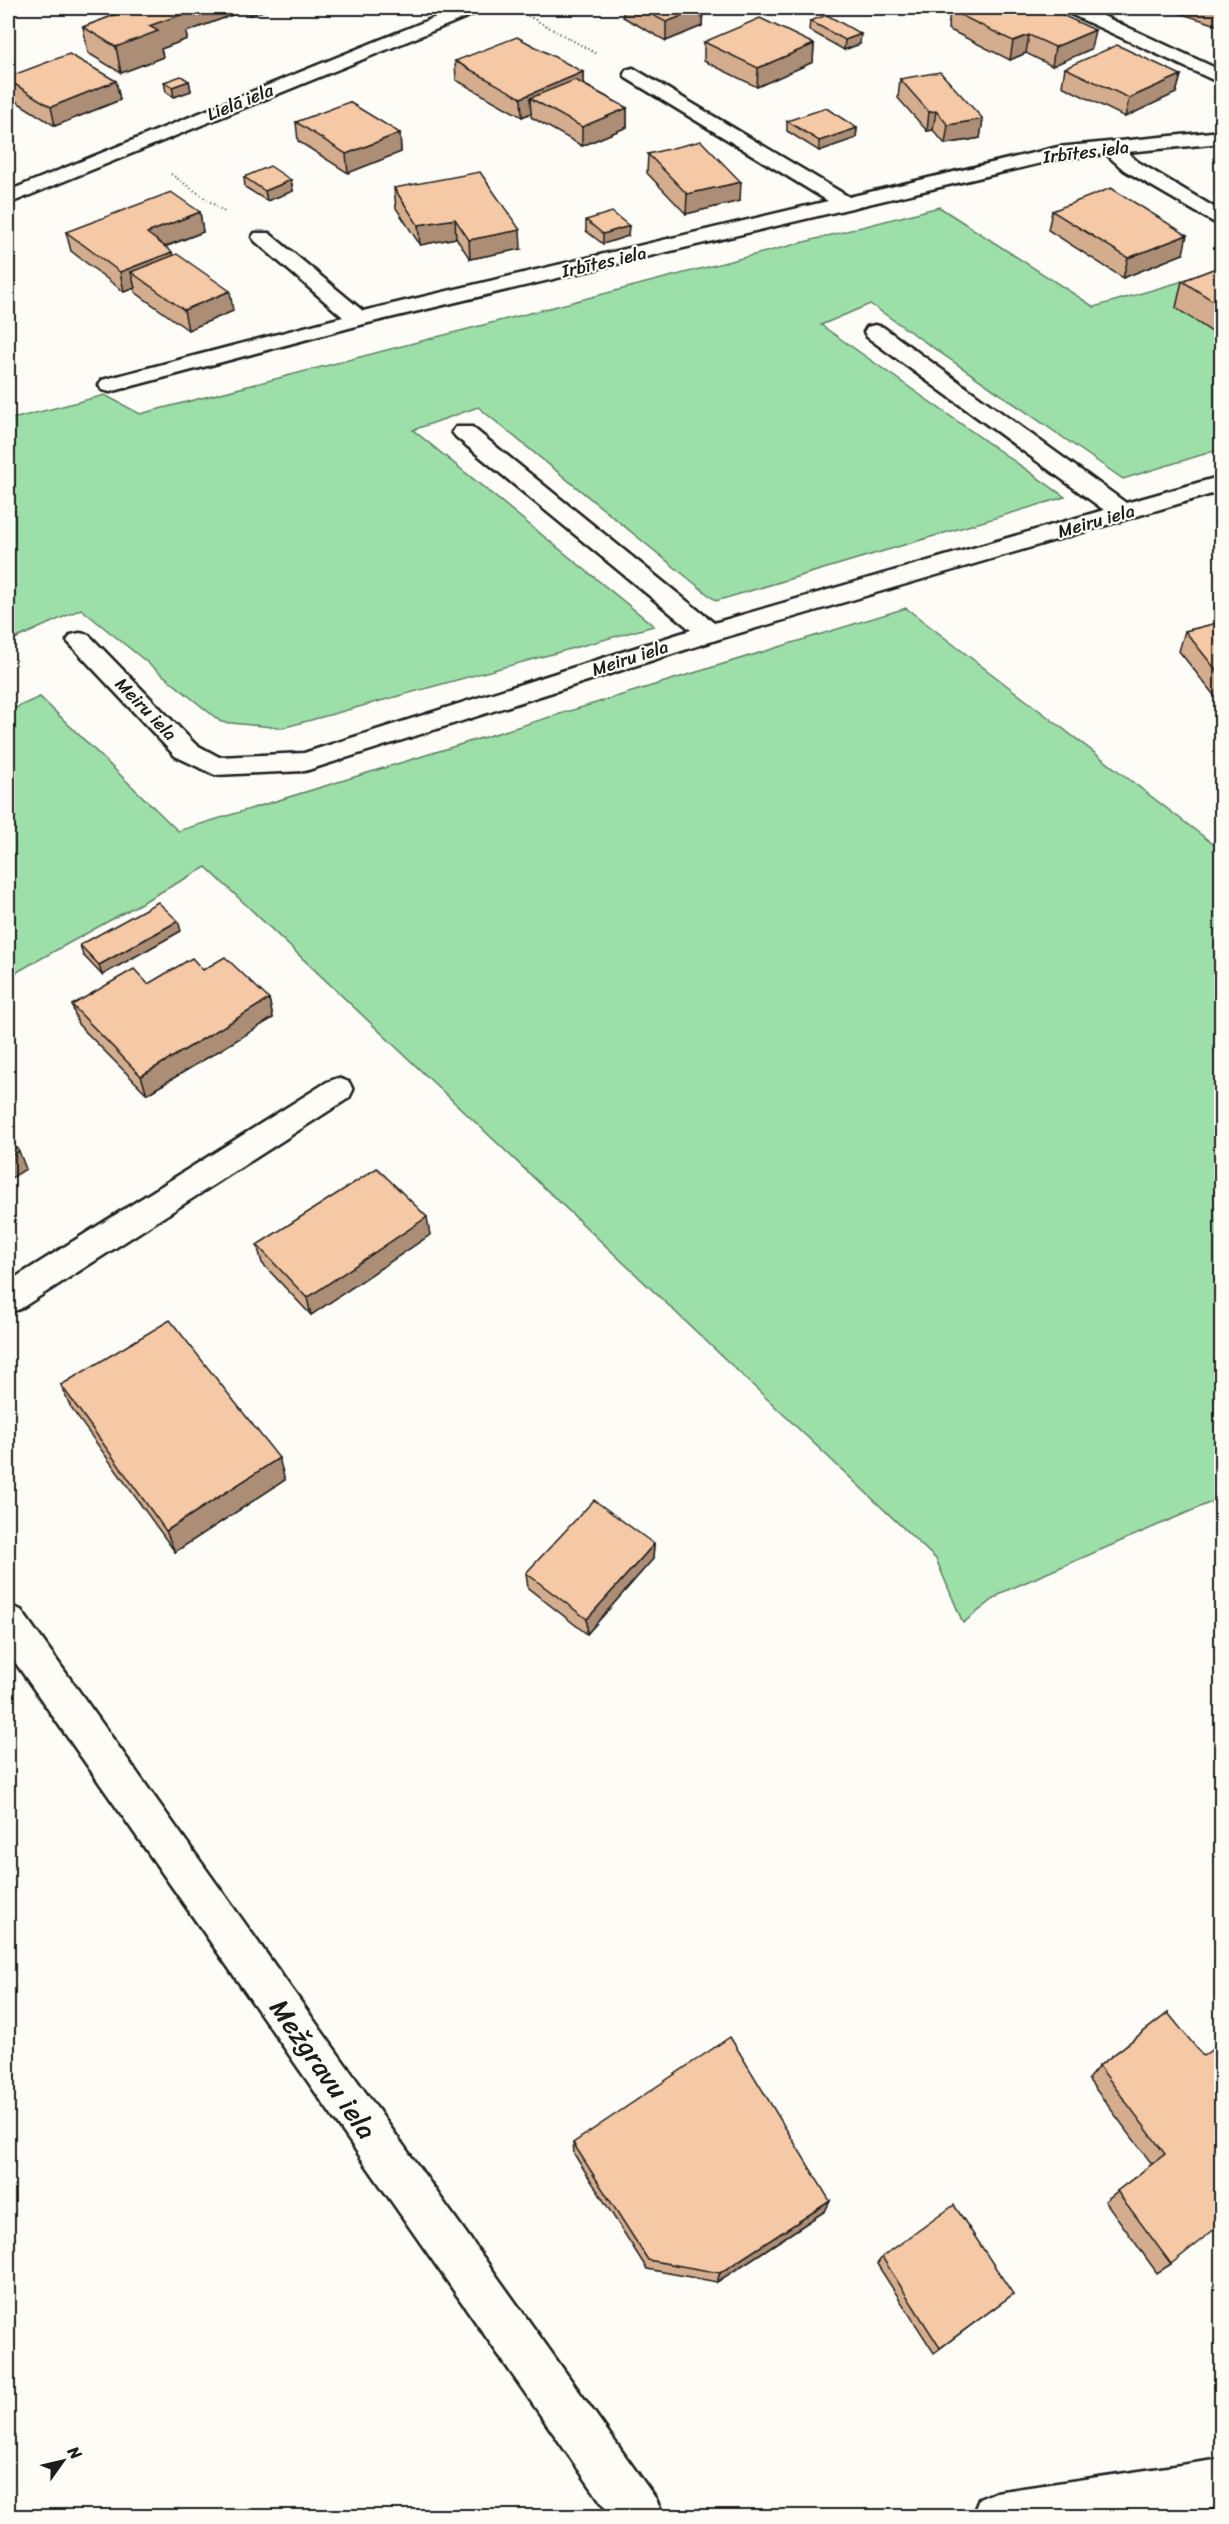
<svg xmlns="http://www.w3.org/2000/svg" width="1229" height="2524" font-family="Sriracha,sans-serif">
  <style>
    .green { fill: #9ddfa9; stroke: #5c7e62; stroke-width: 1.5 }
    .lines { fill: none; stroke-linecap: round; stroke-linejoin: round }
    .minor-casing { stroke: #1c1c1c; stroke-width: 5 }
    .path { stroke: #1c1c1c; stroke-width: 2; stroke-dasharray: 1 3; stroke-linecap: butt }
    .minor { fill: #fdfcf7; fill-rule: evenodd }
    .wall { fill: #d3ad8e; stroke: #1c1c1c; stroke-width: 1.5 }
    .shaded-wall { fill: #ac8d74; stroke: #1c1c1c; stroke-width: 1.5 }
    .building { fill: #f5c9a5; stroke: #1c1c1c; stroke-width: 1.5 }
    .labels { text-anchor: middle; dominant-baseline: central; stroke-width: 4.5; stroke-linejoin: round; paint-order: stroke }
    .far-street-label { font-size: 18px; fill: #1c1c1c; stroke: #fdfcf7 }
    .near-street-label { font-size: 27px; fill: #1c1c1c; stroke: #fdfcf7 }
  </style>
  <rect width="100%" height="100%" fill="#fdfcf7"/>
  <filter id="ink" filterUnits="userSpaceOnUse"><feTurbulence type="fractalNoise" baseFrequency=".0167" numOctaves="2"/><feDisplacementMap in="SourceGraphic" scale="12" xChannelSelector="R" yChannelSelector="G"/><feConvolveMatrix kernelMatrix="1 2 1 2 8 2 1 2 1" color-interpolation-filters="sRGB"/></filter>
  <g filter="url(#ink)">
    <g class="green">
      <polygon points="939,207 1094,307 1221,270 1221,449 1123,479 870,304 821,325 1065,497 716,601 478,407 413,430 654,626 282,728 221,722 81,609 8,642 8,420 105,395 140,414"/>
      <polygon points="906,608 1221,850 1221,1498 1003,1592 963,1623 936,1559 206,867 8,977 8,711 40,697 178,831"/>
    </g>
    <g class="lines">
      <defs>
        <g id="minor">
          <polygon points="458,8 482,8 479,12 8,204 8,191"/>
          <polygon points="1063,8 1086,8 1222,71 1222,84 1066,12"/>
          <polygon points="633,68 849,197 1058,147 1222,131 1222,143 1127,152 1138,162 1222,212 1222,227 1124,170 1106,154 1058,159 364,324 110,392 102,390 99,385 102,380 343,317 255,241 252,237 255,233 269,233 363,311 828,201 626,78 624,74 626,70"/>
          <polygon points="875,325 883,327 1126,503 1222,476 1222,491 719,639 305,771 215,775 175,756 67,641 71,635 80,633 89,635 195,744 219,757 304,753 691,630 456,437 452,432 456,427 472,427 714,623 1104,510 867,337 864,332 867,327"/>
          <polygon points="338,1078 349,1082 353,1090 349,1098 20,1309 8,1313 8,1282 327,1082"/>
          <polygon points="8,1605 21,1610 656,2499 663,2516 611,2516 8,1652"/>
          <polygon points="1222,2459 1222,2507 1156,2516 972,2516 979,2499 996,2492"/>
        </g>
      </defs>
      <use href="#minor" class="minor-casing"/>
      <g class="path">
        <polyline points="514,8 597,54"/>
        <polyline points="171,174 226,213"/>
      </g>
      <use href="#minor" class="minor"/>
    </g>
    <g class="wall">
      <polygon points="118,8 272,8 250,15 243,11 186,32 187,39 161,49 163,57 121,73 88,53 83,27 115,15 114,9"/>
      <polygon points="623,8 703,8 702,26 666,41 623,17"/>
      <polygon points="1163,8 1221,8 1221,25 1220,26"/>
      <polygon points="950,10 1091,49 1052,66 1026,53 1010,60 948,29"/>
      <polygon points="810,21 860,44 844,50 809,30"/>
      <polygon points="704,42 814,44 813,62 757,87 704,61"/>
      <polygon points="455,61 583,72 583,84 627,108 627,127 582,146 531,117 531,113 522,117 456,80"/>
      <polygon points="1065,68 1181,75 1176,93 1125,117 1062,86"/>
      <polygon points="8,77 116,81 120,100 55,126 9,97 8,91"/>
      <polygon points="900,79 983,119 980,138 945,144 933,130 927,131 898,98"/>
      <polygon points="189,81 191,91 174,97 166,92 164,82"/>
      <polygon points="787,121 857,128 856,138 819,151 787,131"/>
      <polygon points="296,122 400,133 401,152 348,173 298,141"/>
      <polygon points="648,154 740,201 686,214 647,173"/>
      <polygon points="244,177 291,180 293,191 267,201 245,187"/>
      <polygon points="394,188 521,249 470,259 456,238 420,245 396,208"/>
      <polygon points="1052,211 1183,254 1123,278 1048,230"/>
      <polygon points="200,212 203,232 165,247 173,255 233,311 188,330 135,292 135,288 124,292 71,251 66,232"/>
      <polygon points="586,220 628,236 603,244 586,231"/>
      <polygon points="1221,266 1221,338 1176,308 1182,281"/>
      <polygon points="1221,622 1221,704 1179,651 1185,631"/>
      <polygon points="181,931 102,975 83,955 80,945"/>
      <polygon points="203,970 269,999 273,1018 147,1094 78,1024 72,1005"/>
      <polygon points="430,1235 311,1315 262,1263 257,1245"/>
      <polygon points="61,1385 285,1480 175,1552 71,1408"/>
      <polygon points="654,1544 653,1559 587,1634 528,1588 526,1573"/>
      <polygon points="1168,2013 1171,2264 1157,2273 1105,2201 1152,2164 1088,2079 1099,2066"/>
      <polygon points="573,2143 830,2201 825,2211 717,2282 647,2269 574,2154"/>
      <polygon points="882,2257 1013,2294 934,2353 877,2264"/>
    </g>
    <g class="shaded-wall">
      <polygon points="180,8 242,8 243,11 186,32 187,39 161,49 163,57 121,73 116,47 175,9"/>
      <polygon points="249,8 272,8 250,15"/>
      <polygon points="703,8 702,26 666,41 666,22"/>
      <polygon points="1095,30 1091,49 1052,66 1055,47"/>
      <polygon points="861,34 860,44 844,50 845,40"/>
      <polygon points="1029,35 1026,53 1010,60 1013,41"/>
      <polygon points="814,44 813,62 757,87 758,68"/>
      <polygon points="583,72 583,91 530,98 531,113 522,117 521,98"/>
      <polygon points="1181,75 1176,93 1125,117 1129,98"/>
      <polygon points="116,81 120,100 55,126 51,107"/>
      <polygon points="189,81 191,91 174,97 172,87"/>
      <polygon points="627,108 627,127 582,146 582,127"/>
      <polygon points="936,111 933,130 927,131 929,112"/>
      <polygon points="983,119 980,138 945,144 948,125"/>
      <polygon points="857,128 856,138 819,151 819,141"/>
      <polygon points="400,133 401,152 348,173 346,154"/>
      <polygon points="291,180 293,191 267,201 265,191"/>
      <polygon points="741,182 740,201 686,214 687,194"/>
      <polygon points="200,212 203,232 150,252 147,233"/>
      <polygon points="455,219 456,238 420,245 418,225"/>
      <polygon points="629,226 628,236 603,244 603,234"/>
      <polygon points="520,230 521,249 470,259 469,240"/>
      <polygon points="1187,235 1183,254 1123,278 1128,258"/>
      <polygon points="172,252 176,271 131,272 135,288 124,292 120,272"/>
      <polygon points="230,291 233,311 188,330 184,310"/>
      <polygon points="178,921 181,931 102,975 99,965"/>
      <polygon points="269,999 273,1018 147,1094 141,1076"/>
      <polygon points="19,1151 26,1169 8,1180 8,1157"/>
      <polygon points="427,1217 430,1235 311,1315 307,1298"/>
      <polygon points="279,1458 285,1480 175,1552 166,1531"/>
      <polygon points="654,1544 653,1559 587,1634 587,1619"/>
      <polygon points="830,2201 825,2211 717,2282 720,2273"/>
    </g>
    <g class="building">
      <polygon points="118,8 180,8 175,9 183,14 149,26 158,31 116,47 83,27 120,13 114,9"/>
      <polygon points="639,8 703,8 666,22"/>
      <polygon points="957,8 1047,8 1095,30 1055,47 1029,35 1013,41 950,10"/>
      <polygon points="827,15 861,34 845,40 810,21"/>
      <polygon points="760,18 814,44 758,68 704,42"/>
      <polygon points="517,37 583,72 521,98 455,61"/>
      <polygon points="1117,45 1181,75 1129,98 1065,68"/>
      <polygon points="69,54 116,81 51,107 8,80 8,77"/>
      <polygon points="940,72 983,119 948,125 936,111 929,112 900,79"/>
      <polygon points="181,76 189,81 172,87 164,82"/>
      <polygon points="575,80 627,108 582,127 530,98"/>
      <polygon points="349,102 400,133 346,154 296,122"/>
      <polygon points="826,108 857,128 819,141 787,121"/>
      <polygon points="701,141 741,182 687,194 648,154"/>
      <polygon points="270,166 291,180 265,191 244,177"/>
      <polygon points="480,172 520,230 469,240 455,219 418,225 394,188"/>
      <polygon points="1111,188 1187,235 1128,258 1052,211"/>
      <polygon points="171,192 200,212 147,233 172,252 120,272 66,232"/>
      <polygon points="612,212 629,226 603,234 586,220"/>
      <polygon points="177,254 230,291 184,310 131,272"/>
      <polygon points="1221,266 1221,306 1182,281"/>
      <polygon points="1221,622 1221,676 1185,631"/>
      <polygon points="158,902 178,921 99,965 80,945"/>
      <polygon points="225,957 269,999 141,1076 72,1005 134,969 148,984 192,958 203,970"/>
      <polygon points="8,1139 19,1151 8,1157"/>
      <polygon points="377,1168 427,1217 307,1298 257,1245"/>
      <polygon points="170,1320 279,1458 166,1531 61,1385"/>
      <polygon points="594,1500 654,1544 587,1619 526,1573"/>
      <polygon points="1168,2013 1203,2056 1221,2043 1221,2224 1171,2264 1117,2191 1165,2154 1099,2066"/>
      <polygon points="730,2037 830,2201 720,2273 648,2260 573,2143"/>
      <polygon points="954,2205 1013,2294 940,2348 882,2257"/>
    </g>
  </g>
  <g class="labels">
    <g class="far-street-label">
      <text transform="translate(240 102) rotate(-22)">Lielā iela</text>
      <text transform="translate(1086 152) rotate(-7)">Irbītes iela</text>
      <text transform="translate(604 262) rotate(-13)">Irbītes iela</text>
      <text transform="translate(1096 521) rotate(-16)">Meiru iela</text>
      <text transform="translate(630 658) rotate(-18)">Meiru iela</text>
      <text transform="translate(146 709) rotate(46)">Meiru iela</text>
    </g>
    <g class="near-street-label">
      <text transform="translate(323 2069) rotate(55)">Mežgravu iela</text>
    </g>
  </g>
  <rect width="1229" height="2524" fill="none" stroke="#fdfcf7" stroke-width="30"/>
  <rect x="15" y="15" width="1199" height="2494" fill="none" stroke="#1c1c1c" stroke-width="2" filter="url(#ink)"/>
  <g transform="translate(63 2461) rotate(56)" stroke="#fdfcf7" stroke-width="4.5" paint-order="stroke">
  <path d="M0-4.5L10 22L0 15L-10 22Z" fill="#1c1c1c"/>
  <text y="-9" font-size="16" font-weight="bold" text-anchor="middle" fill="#1c1c1c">N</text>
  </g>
</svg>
